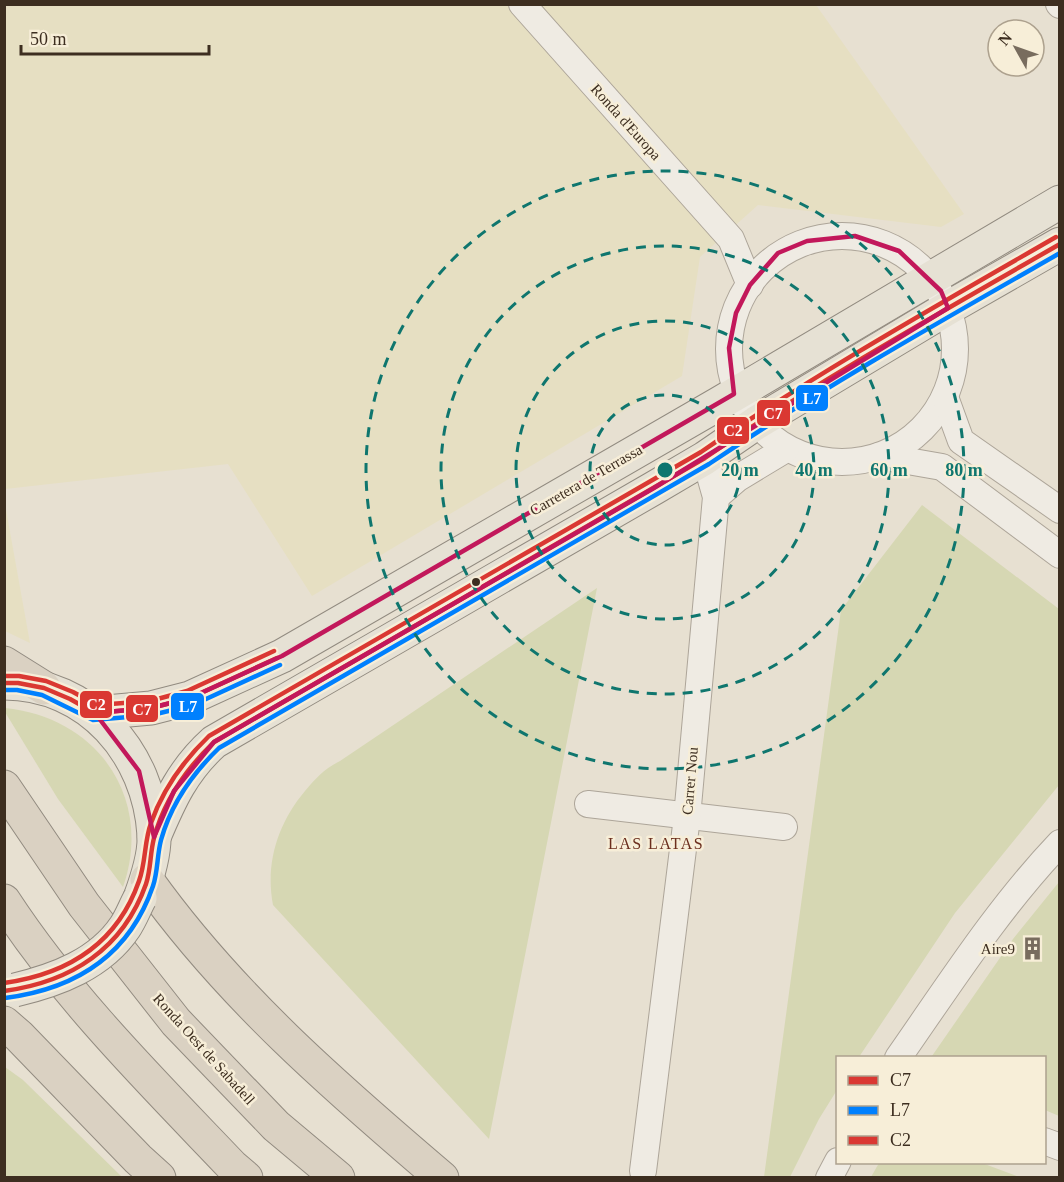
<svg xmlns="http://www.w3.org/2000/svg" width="1064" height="1182" font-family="Georgia,serif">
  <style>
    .farmland { fill: #e6dfc2 }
    .green { fill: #d6d7b3 }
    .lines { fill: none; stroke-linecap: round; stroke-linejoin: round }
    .minor-casing { stroke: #ada599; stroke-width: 28 }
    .major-casing { stroke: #928b80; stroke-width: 35 }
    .highway-casing { stroke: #928b80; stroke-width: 35 }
    .minor { stroke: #efebe3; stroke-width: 26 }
    .major { stroke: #e6e1d4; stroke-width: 33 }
    .highway { stroke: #dad1c2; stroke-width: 33 }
    .major-bridge-casing { stroke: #928b80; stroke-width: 35; stroke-linecap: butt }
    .major-bridge { stroke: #e6e1d4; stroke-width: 33 }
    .bus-1-casing { stroke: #f7eed8; stroke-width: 9 }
    .bus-2-casing { stroke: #f7eed8; stroke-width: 9 }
    .bus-3-casing { stroke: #f7eed8; stroke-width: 9 }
    .bus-1 { stroke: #da3832; stroke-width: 4.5 }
    .bus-2 { stroke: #0080fe; stroke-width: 4.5 }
    .bus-3 { stroke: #da3832; stroke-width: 4.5 }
    .marked { fill: none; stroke: #c2185b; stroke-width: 4.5; stroke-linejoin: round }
    .ring { fill: none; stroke: #0f766e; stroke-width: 3; stroke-dasharray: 10 8 }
    .bus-dot { fill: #3d2e20; stroke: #f7eed8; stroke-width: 2 }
    .labels { text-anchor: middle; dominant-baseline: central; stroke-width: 5; stroke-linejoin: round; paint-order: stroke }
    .street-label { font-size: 15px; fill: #3d2e20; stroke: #f7eed8 }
    .poi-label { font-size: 15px; fill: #3d2e20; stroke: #f7eed8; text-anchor: end }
    .neighbourhood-label { font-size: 16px; letter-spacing: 1.5px; fill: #6b2e1e; stroke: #f7eed8 }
    .centre { fill: #0f766e; stroke: #f7eed8; stroke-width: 3 }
    .ring-label { font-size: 18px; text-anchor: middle; font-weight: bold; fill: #0f766e; stroke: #f7eed8; stroke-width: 5; stroke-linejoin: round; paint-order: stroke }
    .line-badge { stroke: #f7eed8; stroke-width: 2 }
    .badge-label { font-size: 16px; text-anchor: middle; font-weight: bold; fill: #fff }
  </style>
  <rect width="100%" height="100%" fill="#e7e0d1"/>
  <g class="farmland">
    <polygon points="4,5 816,5 964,214 941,227 758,205 700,257 682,376 312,596 228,464 5,489"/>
    <polygon points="4,504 5,504 30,643 5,631"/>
  </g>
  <g class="green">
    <polygon points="922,505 1059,609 1059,785 955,913 859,1057 838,1058 837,1090 819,1119 790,1177 764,1177 841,610"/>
    <path d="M597,588L489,1139L273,905C265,863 278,823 305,791C316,778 324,769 340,761Z"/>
    <path d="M5,708C97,717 154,798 123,887L58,799L5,712Z"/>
    <polygon points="1059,882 1059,1116 1045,1110 1044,1058 936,1058 932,1056 1013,939"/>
    <polygon points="5,1067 23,1080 122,1177 5,1177"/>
    <polygon points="879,1163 982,1163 1019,1177 871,1177"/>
  </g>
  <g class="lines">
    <defs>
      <g id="minor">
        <polyline points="522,4 731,239 750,285"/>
        <polyline points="1059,4 1060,5"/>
        <circle cx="842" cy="349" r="113"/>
        <polyline points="945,397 961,441 1060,510"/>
        <polyline points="879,456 942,467 1060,555"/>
        <polyline points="716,497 738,478 786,449"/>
        <polyline points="588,804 784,827"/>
        <path d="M898,1058C949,985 998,908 1060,843"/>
        <polyline points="1044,1141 1060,1147"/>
        <polyline points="643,1171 687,817 716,497 705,458"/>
        <polyline points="829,1178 838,1161"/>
      </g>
      <g id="major">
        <path d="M4,683C89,683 149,753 154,835C155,855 147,879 140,898"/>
        <polyline points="95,713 151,708 190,698 282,656 720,403 1060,202"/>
        <path d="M154,837C170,799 183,770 214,742L654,488L705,458L756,423L948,308L1060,244"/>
      </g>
      <g id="highway">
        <polyline points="4,663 44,688"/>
        <polyline points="4,787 84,905 176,1022 276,1126 338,1178"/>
        <path d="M147,880C229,995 335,1087 442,1178"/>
        <path d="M4,901C68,999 152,1082 232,1166L246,1178"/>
        <polyline points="4,1023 19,1036 138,1159 159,1178"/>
      </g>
    </defs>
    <use href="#minor" class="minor-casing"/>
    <use href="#major" class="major-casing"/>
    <use href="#highway" class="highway-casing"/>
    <use href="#minor" class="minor"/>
    <use href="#major" class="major"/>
    <use href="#highway" class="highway"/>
    <defs>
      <path id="major-bridge" d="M15,990C57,980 100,964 125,927C131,918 135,907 140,898"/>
    </defs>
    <use href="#major-bridge" class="major-bridge-casing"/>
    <use href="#major-bridge" class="major-bridge"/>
    <defs>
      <g id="bus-1">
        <polyline points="4,683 18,683 44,688 70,699 95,713 151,708 190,698 277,658"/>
        <path d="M4,991C71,982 123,949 146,884C151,869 150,853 154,838C164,801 186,769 214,742L705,458C819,380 940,313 1060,244"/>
      </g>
      <g id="bus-2">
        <polyline points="4,690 17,690 42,695 93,720 152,715 193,705 280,665"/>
        <path d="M5,998C75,989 129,956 153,886C158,871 157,855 161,840C171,804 192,774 219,748L709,464C822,388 941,321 1060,253"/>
      </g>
      <g id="bus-3">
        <polyline points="4,676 19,676 46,681 73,692 97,705 150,701 187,691 274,651"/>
        <path d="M4,983C68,974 117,944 139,881C146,862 144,842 151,823C163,789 184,760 209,736L701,452C815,374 936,306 1056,237"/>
      </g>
    </defs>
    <use href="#bus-1" class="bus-1-casing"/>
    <use href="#bus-2" class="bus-2-casing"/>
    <use href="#bus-3" class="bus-3-casing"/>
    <use href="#bus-1" class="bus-1"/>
    <use href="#bus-2" class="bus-2"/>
    <use href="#bus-3" class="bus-3"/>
  </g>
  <path class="marked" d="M855,236L899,251L941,291L948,308L654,488L214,742L174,791L154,837L139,771L95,713L151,708L190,698L282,656L734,394L729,348L736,313L750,285L778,253L807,241Z"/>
  <g class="ring">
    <circle cx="665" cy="470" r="75"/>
    <circle cx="665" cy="470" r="149"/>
    <circle cx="665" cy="470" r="224"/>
    <circle cx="665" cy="470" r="299"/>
  </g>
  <defs>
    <symbol id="building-bare" viewBox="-9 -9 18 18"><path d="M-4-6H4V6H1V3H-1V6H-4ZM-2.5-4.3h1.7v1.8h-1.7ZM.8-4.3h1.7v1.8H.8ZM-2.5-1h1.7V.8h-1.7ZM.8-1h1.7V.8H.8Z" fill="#786c5e" stroke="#f7eed8" stroke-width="2.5" paint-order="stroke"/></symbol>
  </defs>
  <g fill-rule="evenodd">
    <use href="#building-bare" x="1016" y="932" width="33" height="33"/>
  </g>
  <circle class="bus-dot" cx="476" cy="582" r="5"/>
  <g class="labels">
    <g class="street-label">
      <text transform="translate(626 122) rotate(48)">Ronda d'Europa</text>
      <text transform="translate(586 480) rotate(-30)">Carretera de Terrassa</text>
      <text transform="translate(690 781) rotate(-85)">Carrer Nou</text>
      <text transform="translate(204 1049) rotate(48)">Ronda Oest de Sabadell</text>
    </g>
    <g class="poi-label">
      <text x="1015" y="949">Aire9</text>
    </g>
    <g class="neighbourhood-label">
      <text x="656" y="843">LAS LATAS</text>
    </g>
  </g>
  <circle cx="665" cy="470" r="9" class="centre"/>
  <g class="ring-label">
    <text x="740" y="476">20 m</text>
    <text x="814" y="476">40 m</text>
    <text x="889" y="476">60 m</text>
    <text x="964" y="476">80 m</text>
  </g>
  <g class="line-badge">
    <rect x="795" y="384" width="34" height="28" rx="6" fill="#0080fe"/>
    <rect x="756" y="399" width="35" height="28" rx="6" fill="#da3832"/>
    <rect x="716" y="416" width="34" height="29" rx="6" fill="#da3832"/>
    <rect x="79" y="690" width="34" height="29" rx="6" fill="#da3832"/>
    <rect x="170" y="692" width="35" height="29" rx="6" fill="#0080fe"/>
    <rect x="125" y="694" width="34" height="29" rx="6" fill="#da3832"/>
  </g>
  <g class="badge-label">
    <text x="812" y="404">L7</text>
    <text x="773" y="419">C7</text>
    <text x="733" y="436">C2</text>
    <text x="96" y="710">C2</text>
    <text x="188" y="712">L7</text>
    <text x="142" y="715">C7</text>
  </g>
  <rect width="1064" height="1182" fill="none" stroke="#3d2e20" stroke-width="12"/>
  <rect x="836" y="1056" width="210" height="108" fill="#f7eed8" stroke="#ada18e" stroke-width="1.5"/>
  <rect x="848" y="1076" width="30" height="9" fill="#da3832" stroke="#ada18e" stroke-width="1.5"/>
  <text x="890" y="1086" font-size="18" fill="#3d2e20">C7</text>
  <rect x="848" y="1106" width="30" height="9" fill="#0080fe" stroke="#ada18e" stroke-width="1.5"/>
  <text x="890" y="1116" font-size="18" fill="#3d2e20">L7</text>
  <rect x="848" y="1136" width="30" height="9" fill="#da3832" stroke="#ada18e" stroke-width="1.5"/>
  <text x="890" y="1146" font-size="18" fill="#3d2e20">C2</text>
  <g transform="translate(1016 48) rotate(310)"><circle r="28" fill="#f7eed8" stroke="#ada18e" stroke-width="1.5"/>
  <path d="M0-4.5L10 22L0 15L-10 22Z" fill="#786c5e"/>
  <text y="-9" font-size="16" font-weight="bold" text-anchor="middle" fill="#3d2e20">N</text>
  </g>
  <path d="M21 45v9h188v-9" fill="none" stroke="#3d2e20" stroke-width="3"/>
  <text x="30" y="45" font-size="18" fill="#3d2e20" stroke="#f7eed8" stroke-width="4.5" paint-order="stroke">50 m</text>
</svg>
